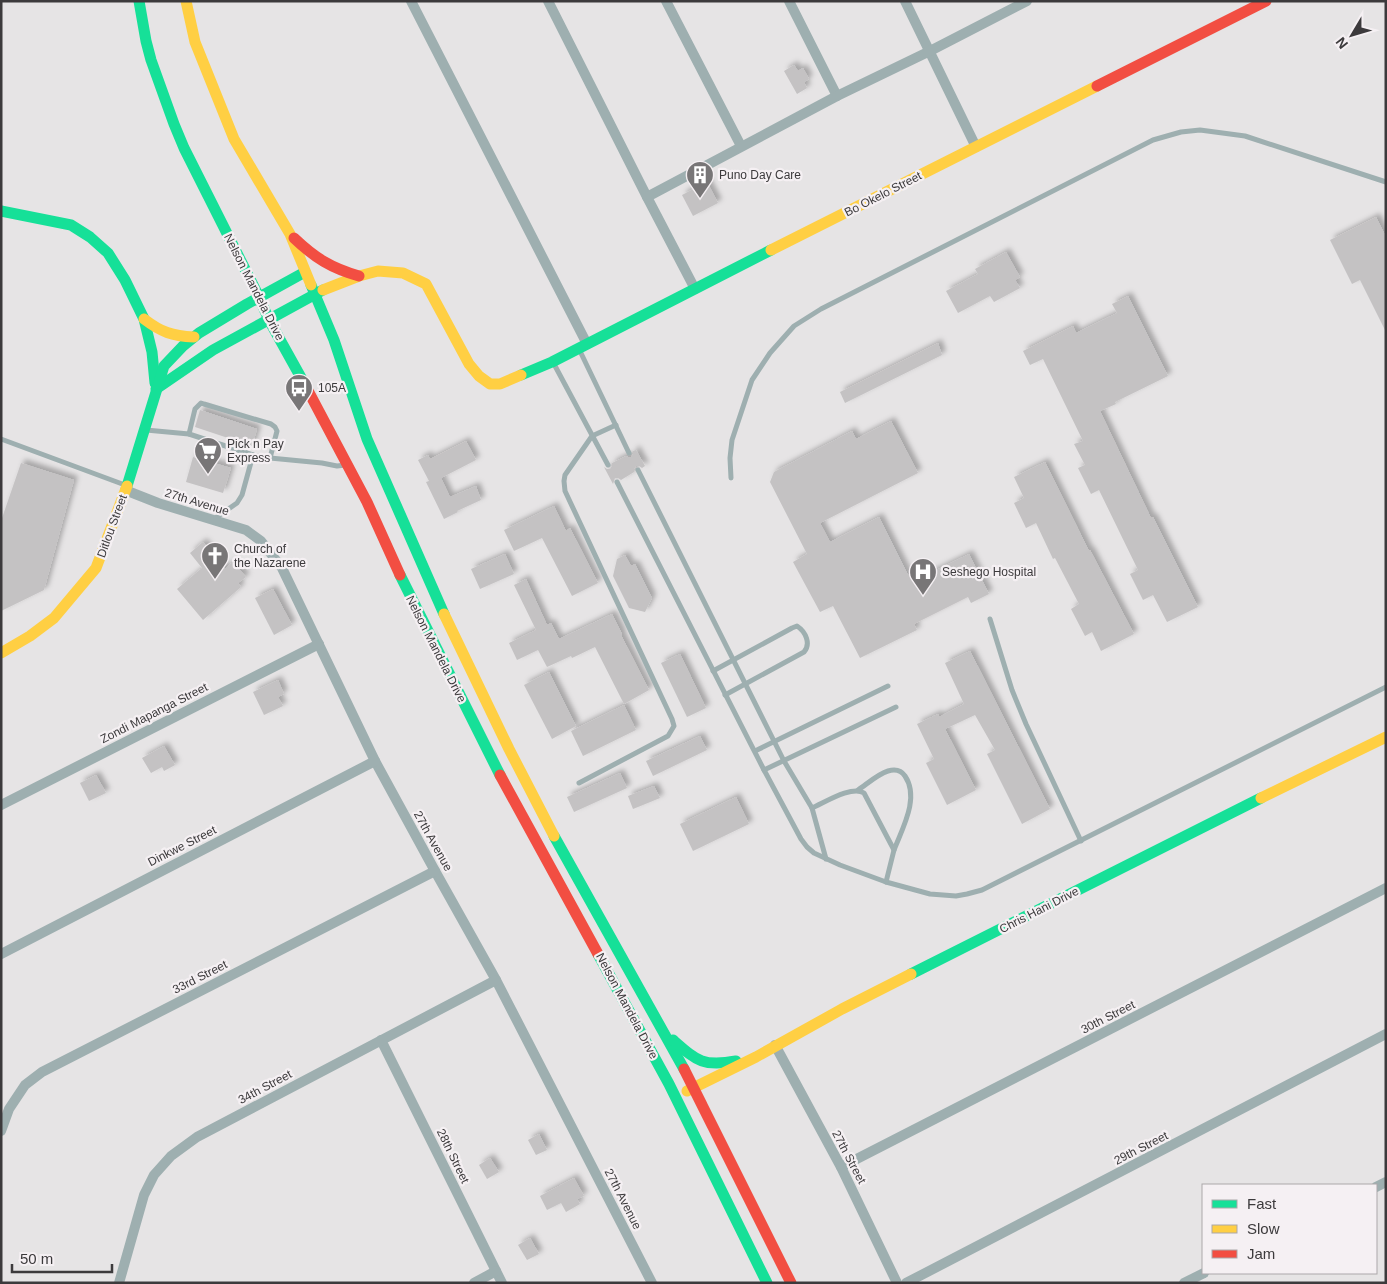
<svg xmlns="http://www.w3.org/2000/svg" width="1387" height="1284" font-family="Helvetica,sans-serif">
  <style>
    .building { fill: #c4c2c3; filter: url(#shadow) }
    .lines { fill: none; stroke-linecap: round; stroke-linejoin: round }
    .lane { stroke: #9eafb0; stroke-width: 5 }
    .street { stroke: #9eafb0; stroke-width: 10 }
    .fast { stroke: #16e098; stroke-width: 11 }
    .slow { stroke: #ffcf43; stroke-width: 11 }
    .jam { stroke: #f24e42; stroke-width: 11 }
    .labels { text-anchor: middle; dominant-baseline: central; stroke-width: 4.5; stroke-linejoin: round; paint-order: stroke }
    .poi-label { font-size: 12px; fill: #3c3a3c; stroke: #f5f0f3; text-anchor: start }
    .street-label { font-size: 12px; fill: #3c3a3c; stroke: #f5f0f3 }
  </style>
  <defs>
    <filter id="shadow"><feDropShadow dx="4" dy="-4" stdDeviation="2.5" flood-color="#0004"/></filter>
  </defs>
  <rect width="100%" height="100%" fill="#e6e4e5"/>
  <g class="building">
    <polygon points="794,65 798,71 803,68 809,79 804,82 807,88 797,94 784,71"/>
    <polygon points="707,182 718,203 693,216 682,195"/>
    <polygon points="1376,217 1386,237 1386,332 1360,280 1352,284 1330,240"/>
    <polygon points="1006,252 1020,277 1015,280 1020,288 994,302 990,296 958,313 946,291 978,274 975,269"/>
    <polygon points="1128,296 1168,376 1115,402 1116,404 1100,411 1151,518 1153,517 1198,607 1167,622 1153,595 1143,600 1130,574 1138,570 1099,490 1091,494 1078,468 1085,465 1074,444 1083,441 1043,359 1030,365 1023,351 1073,326 1076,333 1117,313 1112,304"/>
    <polygon points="938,343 942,355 845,403 840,392"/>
    <polygon points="200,410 257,429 252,446 195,427"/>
    <polygon points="891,421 918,473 820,523 830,542 879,517 908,575 923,568 926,575 969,554 989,594 971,603 968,597 914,624 917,630 860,658 833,606 820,612 793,562 807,554 770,482 774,472 852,431 856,439"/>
    <polygon points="466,441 476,460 441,478 450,497 476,486 481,500 457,511 458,512 444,519 426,482 429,481 418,460 428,455 430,459"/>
    <polygon points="636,450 645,466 642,468 639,466 636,466 634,469 634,472 621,480 618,478 615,478 613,484 604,467 607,469 610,469 612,466 612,463 626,456 628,457 631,457 633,454 633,451"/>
    <polygon points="193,457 231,468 223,493 186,482"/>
    <polygon points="1045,462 1089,551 1090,550 1134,634 1101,651 1092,632 1085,636 1071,609 1079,604 1055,558 1053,559 1036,523 1026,528 1014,503 1024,498 1014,477"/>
    <polygon points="21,463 74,480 44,590 1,611 1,521"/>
    <polygon points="554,506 566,531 570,528 598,583 572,596 542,538 514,551 504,530"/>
    <polygon points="203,542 225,569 233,562 246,577 238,583 241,587 203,620 177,589 202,568 190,553"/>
    <polygon points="505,554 514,574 480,589 471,569"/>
    <polygon points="625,555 631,566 635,564 652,598 645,612 629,608 613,576 617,559"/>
    <polygon points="526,579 547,625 551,623 559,639 612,614 622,634 621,635 649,690 624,704 595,647 572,658 571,656 547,667 538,650 517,660 509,643 536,630 514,585"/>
    <polygon points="273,589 292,625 274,635 255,598"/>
    <polygon points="970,651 1050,809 1022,824 987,754 995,750 975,715 945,729 976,790 947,805 926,763 934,759 917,724 938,714 939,717 964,704 945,663"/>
    <polygon points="680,654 706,708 687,717 661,663"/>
    <polygon points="549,672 576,726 552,739 524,685"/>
    <polygon points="278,680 284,694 278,697 283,706 264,715 253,692"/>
    <polygon points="624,705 636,730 583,756 571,731"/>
    <polygon points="700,736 707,750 653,776 646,761"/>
    <polygon points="164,746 175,765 164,771 162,767 151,773 142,758"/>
    <polygon points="620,773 627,788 574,812 567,797"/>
    <polygon points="96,775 106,793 89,801 80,783"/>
    <polygon points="654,786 660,798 633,809 628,796"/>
    <polygon points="736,797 749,824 693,851 680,824"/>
    <polygon points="539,1134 547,1150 536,1155 528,1140"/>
    <polygon points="490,1158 499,1172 487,1179 479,1165"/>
    <polygon points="574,1178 584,1196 577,1199 580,1204 566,1212 561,1203 547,1210 540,1196"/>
    <polygon points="530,1238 539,1254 527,1260 518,1245"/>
  </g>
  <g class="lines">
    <g class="lane">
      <polyline points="579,349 629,453"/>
      <polyline points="554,364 608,465"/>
      <polyline points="146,430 189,434 253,455 270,458 322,463 337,466 346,465"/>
      <polyline points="189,434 195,409 201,403 204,404 271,424 275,427 277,431 270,458"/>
      <polyline points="1,439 125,485"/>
      <polyline points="638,470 784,761 812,808 826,859"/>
      <polyline points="731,478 730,458 732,440 752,380 770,353 794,326 821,309 1153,140 1181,132 1200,130 1245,136 1386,182"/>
      <polyline points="617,482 764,770 801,839 807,847 814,853 840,865 886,882 930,894 956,896 967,894 982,890 1386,687"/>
      <polyline points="214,519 237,503 242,495 253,455"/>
      <polyline points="990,619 1012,690 1026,724 1081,841"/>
      <path d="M713,671L792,628L797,626C806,632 811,644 804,652L725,695"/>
      <polyline points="755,751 888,686"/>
      <polyline points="764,770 896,707"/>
      <polyline points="579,783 668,736 674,726 672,719 565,491 564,481 565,475 592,436 616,425"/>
      <path d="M858,790C867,784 878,774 888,771C895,769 901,770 905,776C920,798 902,829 894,850"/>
      <path d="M812,808C824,803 852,785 864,793L894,850L886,882"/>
    </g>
    <g class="street">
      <polyline points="411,1 587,344"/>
      <polyline points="548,1 647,197 695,289"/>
      <polyline points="666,1 741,146"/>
      <polyline points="789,1 837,96"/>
      <polyline points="905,1 976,147"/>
      <polyline points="647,197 837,96 930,51 1027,1"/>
      <polyline points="125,490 158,503 246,530 261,541 282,568 375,761 435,871 496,980 652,1283"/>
      <polyline points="1,805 319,644"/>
      <polyline points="1,954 375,761"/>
      <polyline points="381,1040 502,1283"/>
      <polyline points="775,1045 841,1167 897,1283"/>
      <polyline points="1,1131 9,1109 25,1085 42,1072 435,871"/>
      <polyline points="841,1167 1386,888"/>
      <polyline points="1376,1187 1386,1182"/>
      <polyline points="119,1283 144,1195 154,1175 171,1156 197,1137 496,980"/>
      <polyline points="474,1283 496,1271"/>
      <polyline points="906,1283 1386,1034"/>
      <polyline points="1184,1283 1204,1273"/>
    </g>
    <g class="fast">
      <polyline points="139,1 146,41 151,60 174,124 184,148 259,297 269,320 304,383"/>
      <polyline points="1,211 71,225 90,237 108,253 125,280 144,319 152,352 155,383"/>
      <polyline points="311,285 334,340 367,439 444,614"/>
      <polyline points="521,375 552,362 771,250"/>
      <polyline points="156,389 213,350 323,290"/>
      <polyline points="127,486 164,366 183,346 199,333 247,304 305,272"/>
      <polyline points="400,575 500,775"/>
      <polyline points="554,836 684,1069"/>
      <polyline points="598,954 669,1084 767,1283"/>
      <polyline points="911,974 1261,798"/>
      <path d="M673,1040C697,1061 703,1067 736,1061"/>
    </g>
    <g class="slow">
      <polyline points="186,1 195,42 234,139 290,234 311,285"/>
      <polyline points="771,250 1097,86"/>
      <polyline points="323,290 359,276 378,271 403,273 426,284 469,364 479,376 490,384 500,384 521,375"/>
      <path d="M144,319C161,332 172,336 194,337"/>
      <polyline points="444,614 509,749 554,836"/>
      <polyline points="1,653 30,636 54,618 96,568 127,486"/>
      <polyline points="1261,798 1386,737"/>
      <polyline points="687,1091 756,1057 842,1009 911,974"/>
    </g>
    <g class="jam">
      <polyline points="1097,86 1266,1"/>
      <path d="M294,238C315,258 331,268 359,276"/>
      <polyline points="304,383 367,502 400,575"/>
      <polyline points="500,775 598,954"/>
      <polyline points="684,1069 791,1283"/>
    </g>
  </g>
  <defs>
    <symbol id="building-pin" viewBox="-11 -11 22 30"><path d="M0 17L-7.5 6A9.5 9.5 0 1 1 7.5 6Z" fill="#787677" stroke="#f5f0f3"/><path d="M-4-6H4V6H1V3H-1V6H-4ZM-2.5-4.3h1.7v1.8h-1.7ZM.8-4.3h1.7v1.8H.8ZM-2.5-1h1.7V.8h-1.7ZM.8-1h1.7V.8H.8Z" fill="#fff"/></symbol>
    <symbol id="bus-pin" viewBox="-11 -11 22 30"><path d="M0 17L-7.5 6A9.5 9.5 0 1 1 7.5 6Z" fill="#787677" stroke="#f5f0f3"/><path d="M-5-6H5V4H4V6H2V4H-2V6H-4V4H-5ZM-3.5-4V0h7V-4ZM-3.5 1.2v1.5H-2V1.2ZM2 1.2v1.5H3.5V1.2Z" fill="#fff"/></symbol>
    <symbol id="supermarket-pin" viewBox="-11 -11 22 30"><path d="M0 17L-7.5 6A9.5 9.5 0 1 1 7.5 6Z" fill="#787677" stroke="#f5f0f3"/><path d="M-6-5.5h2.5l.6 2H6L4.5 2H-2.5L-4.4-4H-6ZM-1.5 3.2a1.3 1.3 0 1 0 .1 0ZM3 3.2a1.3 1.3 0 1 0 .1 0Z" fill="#fff"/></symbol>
    <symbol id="church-pin" viewBox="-11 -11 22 30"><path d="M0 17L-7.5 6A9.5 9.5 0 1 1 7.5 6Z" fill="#787677" stroke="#f5f0f3"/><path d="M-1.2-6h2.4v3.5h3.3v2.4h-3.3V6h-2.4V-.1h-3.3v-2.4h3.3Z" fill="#fff"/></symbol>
    <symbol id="hospital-pin" viewBox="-11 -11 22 30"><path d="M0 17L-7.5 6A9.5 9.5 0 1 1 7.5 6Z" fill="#787677" stroke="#f5f0f3"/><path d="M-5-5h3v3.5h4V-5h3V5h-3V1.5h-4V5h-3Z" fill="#fff"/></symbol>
  </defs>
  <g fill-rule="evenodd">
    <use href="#building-pin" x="684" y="159" width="32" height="43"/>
    <use href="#bus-pin" x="283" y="372" width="32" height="43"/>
    <use href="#supermarket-pin" x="192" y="435" width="32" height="43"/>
    <use href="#church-pin" x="199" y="540" width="32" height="43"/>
    <use href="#hospital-pin" x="907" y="556" width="32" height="43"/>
  </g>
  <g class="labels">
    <g class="poi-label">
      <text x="719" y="175">Puno Day Care</text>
      <text x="318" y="388">105A</text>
      <text x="227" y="444">Pick n Pay<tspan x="227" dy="14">Express</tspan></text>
      <text x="234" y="549">Church of<tspan x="234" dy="14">the Nazarene</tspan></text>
      <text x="942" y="572">Seshego Hospital</text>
    </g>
    <g class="street-label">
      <text transform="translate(883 194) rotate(-27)">Bo Okelo Street</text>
      <text transform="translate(254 287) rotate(63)">Nelson Mandela Drive</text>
      <text transform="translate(197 502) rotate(17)">27th Avenue</text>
      <text transform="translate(112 526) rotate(-70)">Ditlou Street</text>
      <text transform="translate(436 649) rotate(63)">Nelson Mandela Drive</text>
      <text transform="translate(154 713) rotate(-27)">Zondi Mapanga Street</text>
      <text transform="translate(433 841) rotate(61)">27th Avenue</text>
      <text transform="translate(182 846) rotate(-27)">Dinkwe Street</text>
      <text transform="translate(1039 910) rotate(-27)">Chris Hani Drive</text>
      <text transform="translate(200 977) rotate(-27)">33rd Street</text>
      <text transform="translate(627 1006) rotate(62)">Nelson Mandela Drive</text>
      <text transform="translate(1108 1017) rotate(-27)">30th Street</text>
      <text transform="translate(265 1087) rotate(-28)">34th Street</text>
      <text transform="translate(1141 1148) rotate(-27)">29th Street</text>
      <text transform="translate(453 1156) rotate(64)">28th Street</text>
      <text transform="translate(849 1157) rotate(62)">27th Street</text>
      <text transform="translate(623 1199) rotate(63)">27th Avenue</text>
    </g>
  </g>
  <rect width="1387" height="1284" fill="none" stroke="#3c3a3c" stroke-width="5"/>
  <rect x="1202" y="1184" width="175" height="90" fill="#f5f0f3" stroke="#aba7aa"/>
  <rect x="1212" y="1200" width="25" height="8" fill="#16e098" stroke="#aba7aa"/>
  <text x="1247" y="1209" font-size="15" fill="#3c3a3c">Fast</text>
  <rect x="1212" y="1225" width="25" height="8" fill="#ffcf43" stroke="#aba7aa"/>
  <text x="1247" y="1234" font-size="15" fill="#3c3a3c">Slow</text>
  <rect x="1212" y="1250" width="25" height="8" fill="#f24e42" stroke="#aba7aa"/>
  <text x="1247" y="1259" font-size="15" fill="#3c3a3c">Jam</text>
  <g transform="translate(1352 35) rotate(232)" stroke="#f5f0f3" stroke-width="4" paint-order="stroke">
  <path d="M0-4L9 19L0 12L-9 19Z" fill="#3c3a3c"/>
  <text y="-8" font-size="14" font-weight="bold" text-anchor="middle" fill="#3c3a3c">N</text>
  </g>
  <path d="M12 1264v8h100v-8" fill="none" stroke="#3c3a3c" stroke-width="2.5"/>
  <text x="20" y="1264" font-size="15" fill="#3c3a3c" stroke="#f5f0f3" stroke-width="4" paint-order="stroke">50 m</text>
</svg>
